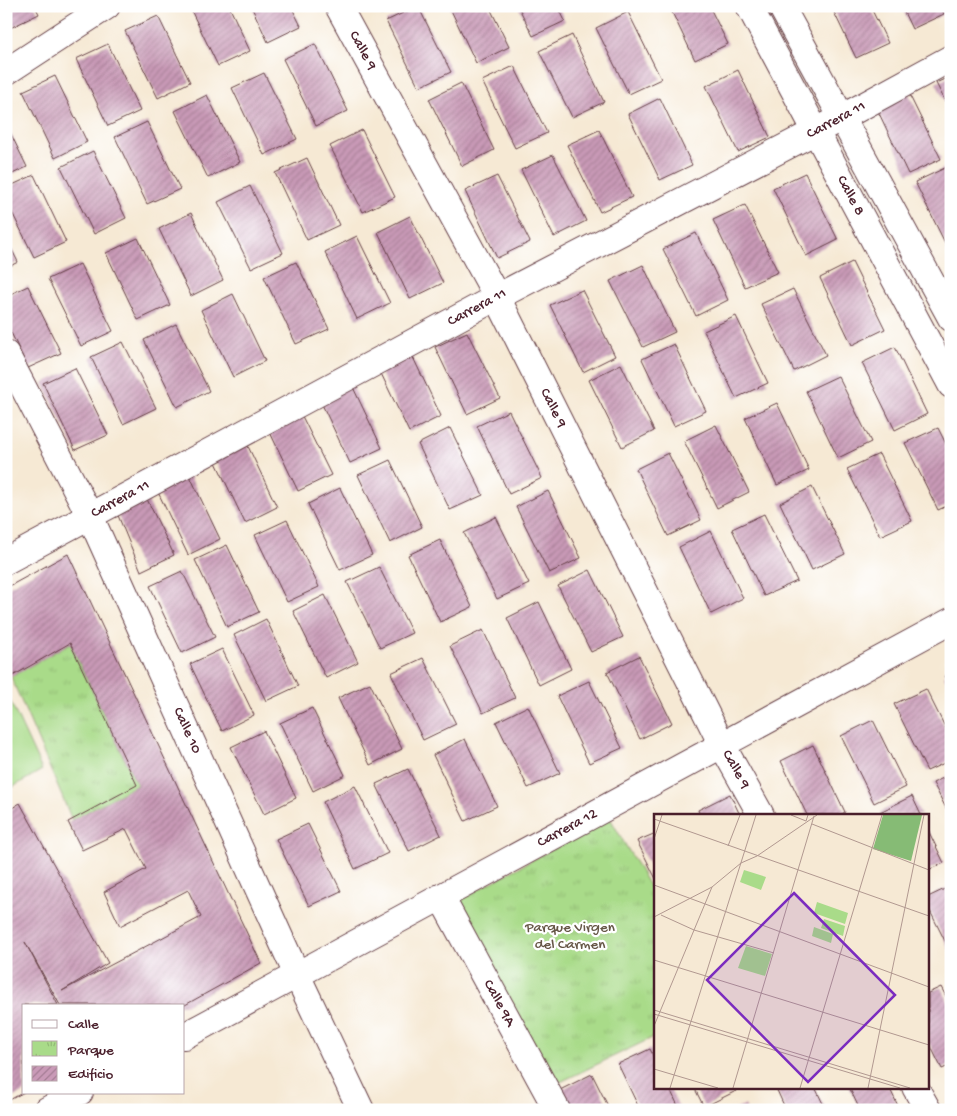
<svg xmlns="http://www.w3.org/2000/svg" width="957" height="1116" font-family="'Gochi Hand',sans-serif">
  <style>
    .grass { fill: #a9db89; stroke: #7a7d5a }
    .park { fill: url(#park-tufts); stroke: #7a7d5a }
    .building { fill: url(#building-hatch) }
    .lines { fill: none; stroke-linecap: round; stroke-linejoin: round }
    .street-casing { stroke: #643d44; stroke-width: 28 }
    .street { stroke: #fff; stroke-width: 26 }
    .labels { text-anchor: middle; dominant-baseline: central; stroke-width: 4.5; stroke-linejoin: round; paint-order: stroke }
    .street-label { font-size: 15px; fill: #4a1f2b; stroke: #fff }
    .park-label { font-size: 15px; fill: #665747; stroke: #fff }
    .inset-road { fill: none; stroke: #b19890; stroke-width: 1 }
    .view { fill: #7b2cbf; fill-opacity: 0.15; stroke: #7b2cbf; stroke-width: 2.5 }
    .inset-edge { fill: none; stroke: #4a1f2b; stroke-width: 2.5 }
  </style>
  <defs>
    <pattern id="park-tufts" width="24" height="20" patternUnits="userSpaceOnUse" patternTransform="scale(1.25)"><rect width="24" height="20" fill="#a9db89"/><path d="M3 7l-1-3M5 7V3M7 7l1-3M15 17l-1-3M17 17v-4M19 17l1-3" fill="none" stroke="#93bc76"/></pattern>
    <pattern id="building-hatch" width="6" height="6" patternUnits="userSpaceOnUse" patternTransform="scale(1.25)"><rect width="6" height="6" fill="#c99ab7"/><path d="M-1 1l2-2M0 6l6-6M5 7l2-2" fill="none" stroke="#a57d95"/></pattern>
  </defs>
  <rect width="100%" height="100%" fill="#fff"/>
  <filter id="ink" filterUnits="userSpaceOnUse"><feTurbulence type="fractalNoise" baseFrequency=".02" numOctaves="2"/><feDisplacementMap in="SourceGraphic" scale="10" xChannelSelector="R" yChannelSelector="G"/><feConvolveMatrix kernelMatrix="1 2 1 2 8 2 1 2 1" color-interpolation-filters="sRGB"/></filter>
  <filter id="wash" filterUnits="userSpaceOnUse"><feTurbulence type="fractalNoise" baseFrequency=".0096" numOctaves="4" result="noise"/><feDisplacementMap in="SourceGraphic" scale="20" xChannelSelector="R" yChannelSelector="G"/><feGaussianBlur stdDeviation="1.12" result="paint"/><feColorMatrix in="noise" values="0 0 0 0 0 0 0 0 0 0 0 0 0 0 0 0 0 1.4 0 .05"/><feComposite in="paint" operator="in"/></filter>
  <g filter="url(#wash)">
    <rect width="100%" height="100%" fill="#f6e9d4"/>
    <polygon class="grass" points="6,692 42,770 6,791"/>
    <g class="park">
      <polygon points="70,643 137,785 72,820 11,677"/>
      <polygon points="610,818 656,898 656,1036 552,1086 455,902"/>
    </g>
    <g id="blocks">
      <g class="building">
        <polygon points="6,6 35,6 39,14 6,30"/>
        <polygon points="189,6 229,6 250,51 218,66"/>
        <polygon points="251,6 291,6 301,26 268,42"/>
        <polygon points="378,6 398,6 381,14"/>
        <polygon points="418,6 451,72 419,87 386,21"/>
        <polygon points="449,6 489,6 509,47 476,63"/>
        <polygon points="518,6 558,6 565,21 533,36"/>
        <polygon points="669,6 709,6 728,44 695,60"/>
        <polygon points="831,6 870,6 888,43 856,58"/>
        <polygon points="901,6 940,6 944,14 912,29"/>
        <polygon points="628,12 661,79 629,94 596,28"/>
        <polygon points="158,16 190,82 158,98 125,31"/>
        <polygon points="572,35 604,102 572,117 539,51"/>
        <polygon points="108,44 140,111 108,126 76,59"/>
        <polygon points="315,44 348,111 316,126 283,59"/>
        <polygon points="514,66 547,133 515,148 482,81"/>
        <polygon points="738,70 770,137 738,152 706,86"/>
        <polygon points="264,73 297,139 264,155 232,88"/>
        <polygon points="55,76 87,142 55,158 23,91"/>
        <polygon points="951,76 951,113 936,83"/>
        <polygon points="461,83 494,150 462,166 429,99"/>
        <polygon points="908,92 941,159 908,174 876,107"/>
        <polygon points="207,95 240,162 208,178 175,111"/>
        <polygon points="660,98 692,165 660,180 628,114"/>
        <polygon points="147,122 180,189 147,204 115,137"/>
        <polygon points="6,124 27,167 6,177"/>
        <polygon points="362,130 395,197 363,212 330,146"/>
        <polygon points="599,130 632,197 600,212 567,145"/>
        <polygon points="93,151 126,218 94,234 61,167"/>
        <polygon points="553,155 586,221 554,237 521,170"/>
        <polygon points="307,158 339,225 307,240 275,173"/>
        <polygon points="947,167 951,174 951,248 948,249 915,182"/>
        <polygon points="805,173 838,240 806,256 773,188"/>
        <polygon points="34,175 66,242 34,257 6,200 6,188"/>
        <polygon points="497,176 530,242 497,258 465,191"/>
        <polygon points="250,186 283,253 251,268 218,202"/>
        <polygon points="745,205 778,272 745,287 713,220"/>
        <polygon points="191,213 223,280 191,296 159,229"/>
        <polygon points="410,216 443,283 410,299 378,232"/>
        <polygon points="696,233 728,300 696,316 663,249"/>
        <polygon points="357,236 390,303 357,319 325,252"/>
        <polygon points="6,238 18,262 6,268"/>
        <polygon points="138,238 170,305 138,320 106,253"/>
        <polygon points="296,262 329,329 296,344 264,277"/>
        <polygon points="852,262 885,329 852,345 820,278"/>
        <polygon points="80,264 113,331 81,346 48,279"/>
        <polygon points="643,265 675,332 643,347 610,281"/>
        <polygon points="28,286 61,353 28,368 6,322 6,296"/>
        <polygon points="793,289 826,355 794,371 761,304"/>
        <polygon points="582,290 615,356 583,372 550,305"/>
        <polygon points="233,294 265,361 233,377 201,310"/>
        <polygon points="736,316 768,383 736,398 704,331"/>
        <polygon points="176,324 209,391 177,407 144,340"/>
        <polygon points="467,332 500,398 467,414 435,347"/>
        <polygon points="123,342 156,408 123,424 91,357"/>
        <polygon points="674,344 706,411 674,426 642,359"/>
        <polygon points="895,347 927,414 895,430 862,363"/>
        <polygon points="409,349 441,416 409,432 377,365"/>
        <polygon points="621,364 654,431 622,447 589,380"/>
        <polygon points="75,368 108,435 75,450 43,383"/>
        <polygon points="838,376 871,442 838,458 806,391"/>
        <polygon points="350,381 382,448 350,463 318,396"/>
        <polygon points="777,403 809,470 777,485 745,418"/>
        <polygon points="298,408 331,475 298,491 266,424"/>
        <polygon points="509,411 542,478 509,494 477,426"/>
        <polygon points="716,425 749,492 717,508 684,441"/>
        <polygon points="450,428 483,495 450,510 418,444"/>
        <polygon points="938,428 951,454 951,504 938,510 905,443"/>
        <polygon points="245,440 277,507 245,523 213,456"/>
        <polygon points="668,453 701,520 668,536 636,469"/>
        <polygon points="879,454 912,521 880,536 847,469"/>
        <polygon points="390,460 422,527 390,543 358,475"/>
        <polygon points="188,472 220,539 188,555 156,488"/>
        <polygon points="812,487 845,554 812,570 780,503"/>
        <polygon points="340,488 372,555 340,570 308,504"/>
        <polygon points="548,491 581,558 549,573 516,507"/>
        <polygon points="145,495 174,555 141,571 117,513"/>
        <polygon points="764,514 797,581 764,596 732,529"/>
        <polygon points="496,517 529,584 497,599 464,533"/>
        <polygon points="287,520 319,587 287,602 255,535"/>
        <polygon points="711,531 743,598 711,614 679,547"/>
        <polygon points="440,540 472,607 440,622 408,555"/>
        <polygon points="227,545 259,612 227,627 195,560"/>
        <polygon points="68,554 261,963 185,1005 60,1005 25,942 58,1005 24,1005 24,1092 6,1102 6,812 20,803 108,963 62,991 201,917 188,890 120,926 104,892 146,869 126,829 82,850 68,822 137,785 70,643 11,677 6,666 6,588"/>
        <polygon points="379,567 412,633 380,648 347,582"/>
        <polygon points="590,570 623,637 591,652 558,586"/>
        <polygon points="182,571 215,637 182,653 150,586"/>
        <polygon points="325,595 358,662 326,678 293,611"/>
        <polygon points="539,602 571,669 539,685 507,618"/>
        <polygon points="266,619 298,686 266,701 234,635"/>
        <polygon points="483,630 515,698 483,713 450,646"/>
        <polygon points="222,649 254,715 222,731 190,664"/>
        <polygon points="639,656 672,723 640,739 607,672"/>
        <polygon points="423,658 456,724 423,740 391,673"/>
        <polygon points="951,673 951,690 944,676"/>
        <polygon points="589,681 622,748 589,763 557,696"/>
        <polygon points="370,683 402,749 370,765 338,698"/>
        <polygon points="926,689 951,739 951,760 927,771 894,704"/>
        <polygon points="528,706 560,773 528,788 496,722"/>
        <polygon points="312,708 345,775 313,791 280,723"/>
        <polygon points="873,720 906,787 874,803 841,736"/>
        <polygon points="264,731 296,798 264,814 231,747"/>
        <polygon points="465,739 497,806 465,821 433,755"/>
        <polygon points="813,745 845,812 840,815 807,815 781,761"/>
        <polygon points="408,769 441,835 409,851 376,784"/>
        <polygon points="951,774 951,818 933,783"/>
        <polygon points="355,786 388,853 355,869 323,802"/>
        <polygon points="730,794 740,815 700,815 698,810"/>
        <polygon points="912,796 921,815 881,815 880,812"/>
        <polygon points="308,824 341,891 309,906 276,839"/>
        <polygon points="928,830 944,863 928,870"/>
        <polygon points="656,833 656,879 637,841"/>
        <polygon points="951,886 951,953 928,907 928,897"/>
        <polygon points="941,987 951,1006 951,1065 942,1069 928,1041 928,993"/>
        <polygon points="650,1049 656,1061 656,1087 669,1087 680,1110 640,1110 618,1064"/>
        <polygon points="592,1074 610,1110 570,1110 560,1090"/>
        <polygon points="694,1087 734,1087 736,1091 704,1107"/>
        <polygon points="815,1087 826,1110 786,1110 776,1088"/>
        <polygon points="849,1087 889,1087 900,1110 860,1110"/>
        <polygon points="745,1105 747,1110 735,1110"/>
      </g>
    </g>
  </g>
  <g filter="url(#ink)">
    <use href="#blocks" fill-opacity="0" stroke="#643d44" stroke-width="1"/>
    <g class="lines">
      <defs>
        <g id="street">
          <path id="s1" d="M338,6L497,297L722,745L761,815"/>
          <path id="s2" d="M749,6L951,385"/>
          <polyline points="781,6 951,318"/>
          <polyline points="6,72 107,6"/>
          <path id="s3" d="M6,354L90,516L297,975L361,1110"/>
          <path id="s4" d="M6,561L497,297L841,118L951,58"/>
          <path id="s5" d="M441,897L557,1110"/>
          <path id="s6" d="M184,1036L951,621"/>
          <polyline points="915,1087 928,1110"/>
          <polyline points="47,1110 80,1092"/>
        </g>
      </defs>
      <use href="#street" class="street-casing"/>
      <use href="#street" class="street"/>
    </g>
  </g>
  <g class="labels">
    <g class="street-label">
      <text stroke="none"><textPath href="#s1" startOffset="51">Calle 9</textPath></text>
      <text stroke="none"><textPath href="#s4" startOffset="940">Carrera 11</textPath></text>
      <text stroke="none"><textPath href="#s2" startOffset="215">Calle 8</textPath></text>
      <text stroke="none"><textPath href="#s4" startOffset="535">Carrera 11</textPath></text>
      <text stroke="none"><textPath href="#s1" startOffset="456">Calle 9</textPath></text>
      <text stroke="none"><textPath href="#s4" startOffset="130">Carrera 11</textPath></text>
      <text stroke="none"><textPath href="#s3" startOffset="418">Calle 10</textPath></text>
      <text stroke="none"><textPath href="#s1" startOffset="861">Calle 9</textPath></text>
      <text stroke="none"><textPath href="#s6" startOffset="436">Carrera 12</textPath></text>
      <text stroke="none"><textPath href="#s5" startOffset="121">Calle 9A</textPath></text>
    </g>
    <g class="park-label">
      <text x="570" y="928">Parque Virgen<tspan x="570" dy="17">del Carmen</tspan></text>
    </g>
  </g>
  <g transform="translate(654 814)">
    <rect width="275" height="275" fill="#f6e9d4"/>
    <path d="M163,88L194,99L191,110L160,99ZM170,105L191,112L189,122L167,114Z" fill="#a9db89"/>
    <path d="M229,1H268L257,47L219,35Z" fill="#86bb75"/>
    <path d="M90,56L112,63L107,76L86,68ZM160,113L179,120L177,129L158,122ZM92,132L118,140L111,162L84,154Z" fill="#a9db89"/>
    <path class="inset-road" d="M137,1L152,7L154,1M0,5L275,102M158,10L275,56M0,25L8,1M74,32L86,1M0,71L275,173M7,101L40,116L120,139M0,103L58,73L87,49L103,42L163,1M0,146L275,231M0,196L256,274M0,200L246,274M0,212L58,73M0,255L64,274M16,274L102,1M79,274L160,2M146,274L228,1M214,274L270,1"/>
    <path class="view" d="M140,79L241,181L154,268L53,166Z"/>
    <rect width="275" height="275" class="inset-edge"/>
  </g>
  <rect width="957" height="1116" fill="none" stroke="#fff" stroke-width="25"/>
  <rect x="22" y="1004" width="162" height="90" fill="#ffffff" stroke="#b7a5aa"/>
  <rect x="32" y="1020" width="25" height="8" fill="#ffffff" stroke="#b7a5aa"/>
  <text x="68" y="1028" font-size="15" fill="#4a1f2b">Calle</text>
  <rect x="32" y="1041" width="25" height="15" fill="url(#park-tufts)" stroke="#b7a5aa"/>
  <text x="68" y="1054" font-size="15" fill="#4a1f2b">Parque</text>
  <rect x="32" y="1066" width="25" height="15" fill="url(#building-hatch)" stroke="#b7a5aa"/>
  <text x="68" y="1078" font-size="15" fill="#4a1f2b">Edificio</text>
</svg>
